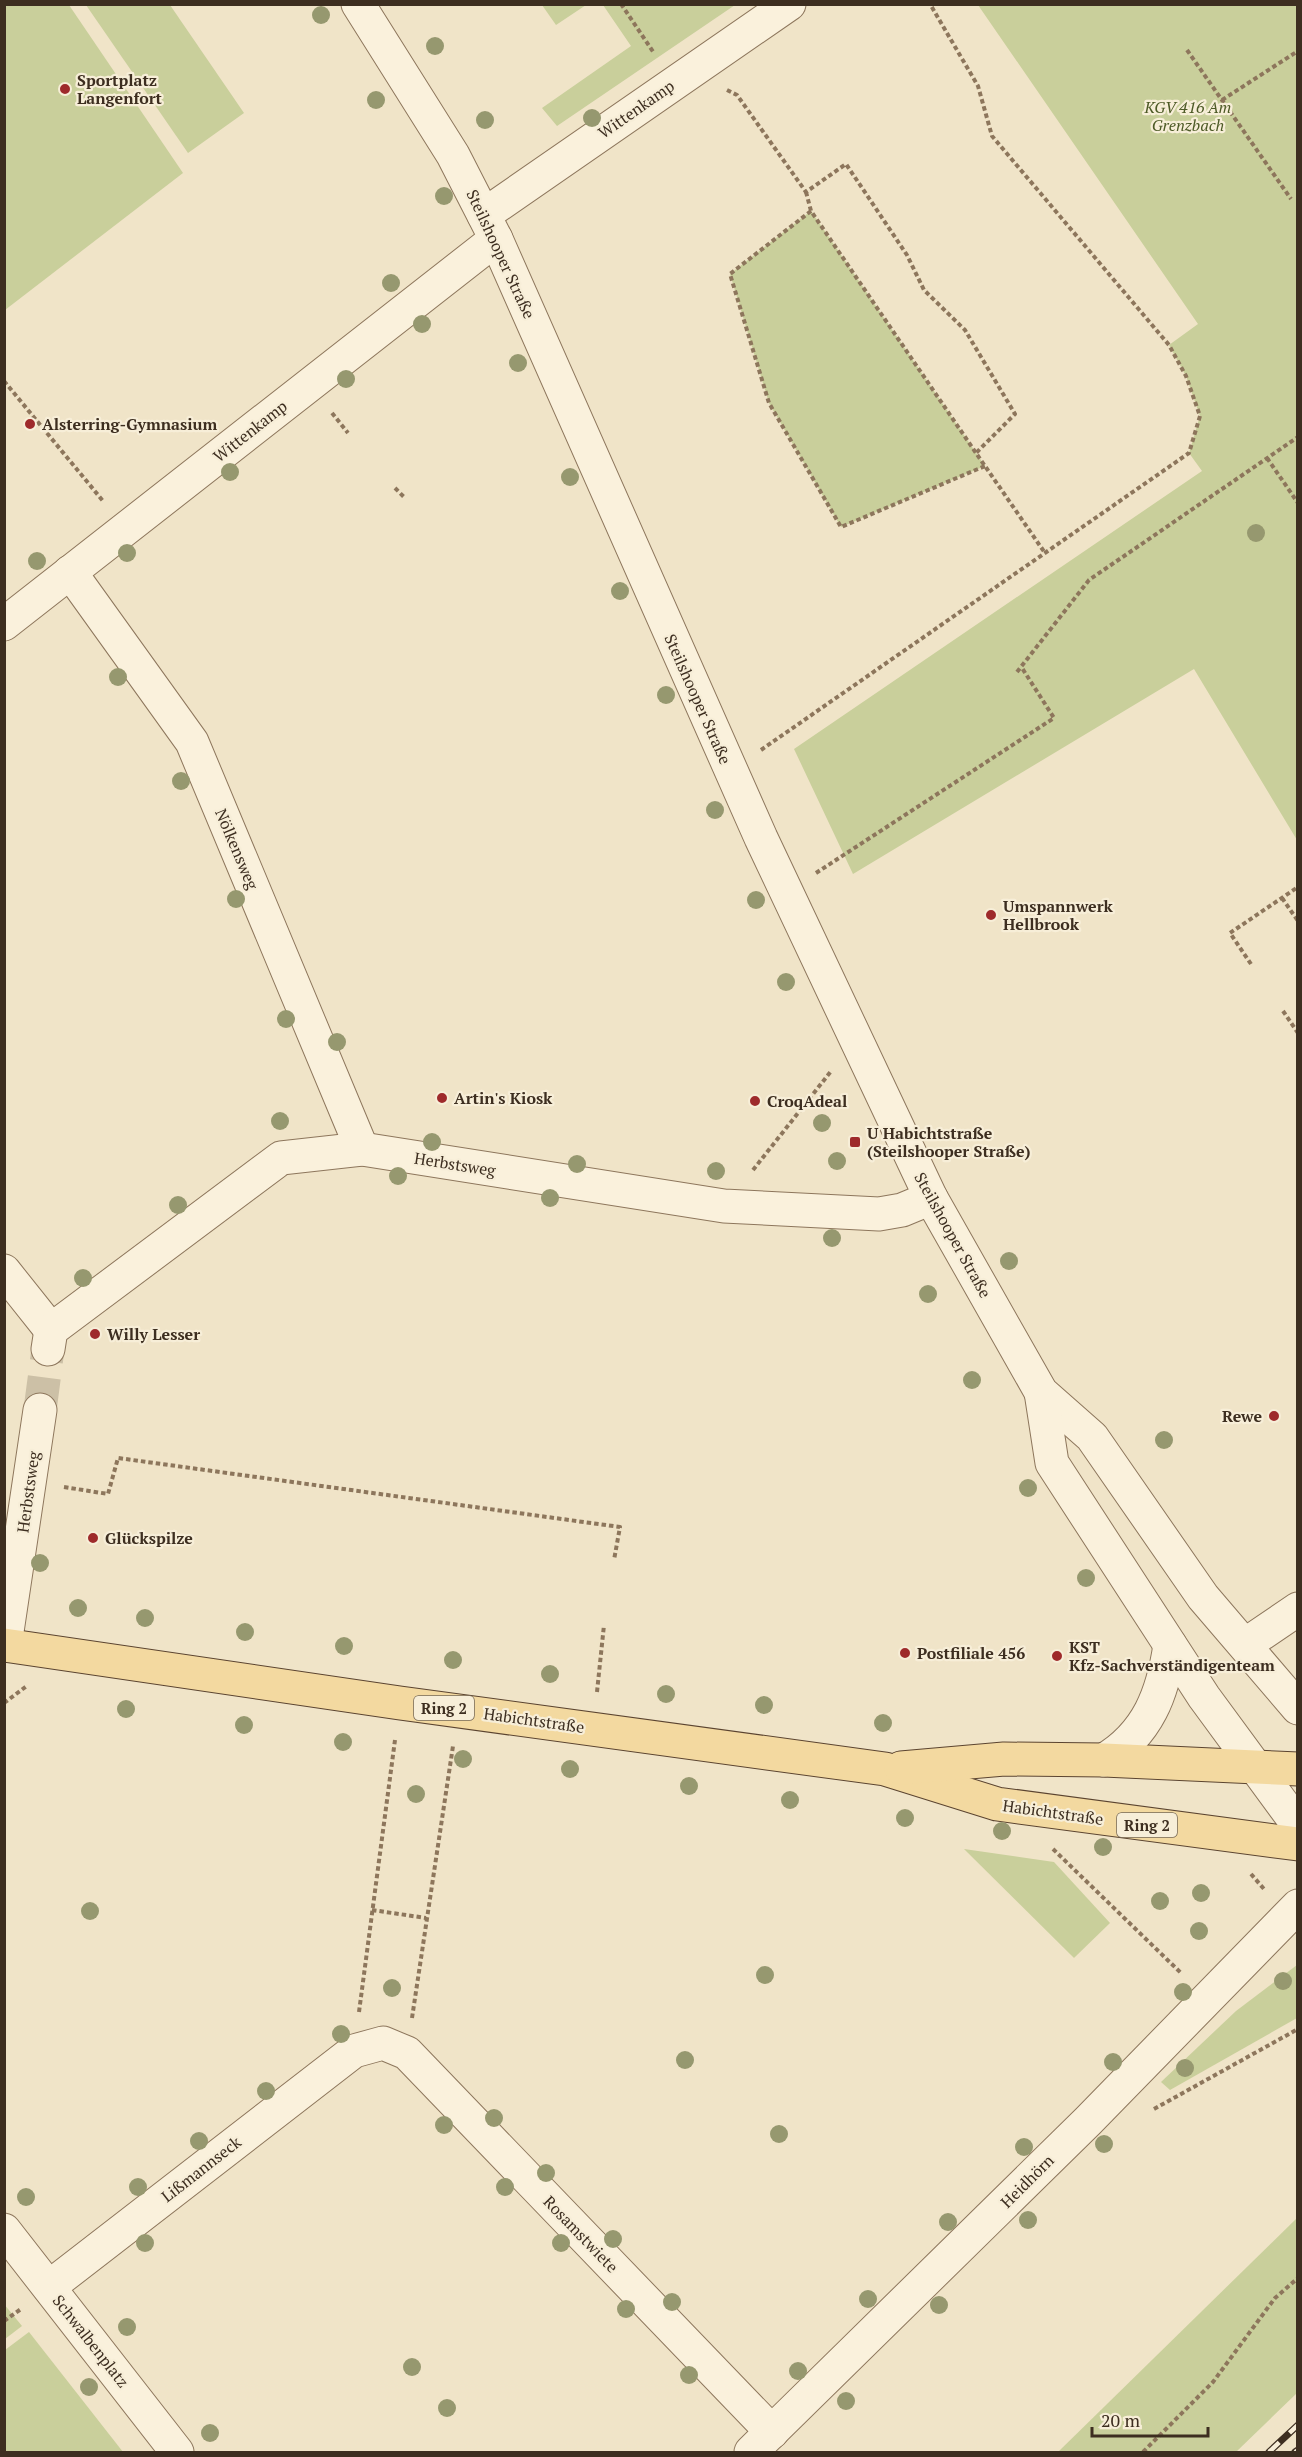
<svg xmlns="http://www.w3.org/2000/svg" width="1302" height="2457" font-family="'PT Serif',serif">
  <style>
    .green { fill: #c9cf9b }
    .lines { fill: none; stroke-linecap: round; stroke-linejoin: round }
    .minor-tunnel { stroke: #ccc0a6; stroke-width: 33; stroke-dasharray: 33 16; stroke-linecap: butt }
    .minor-casing { stroke: #8d765c; stroke-width: 35 }
    .major-casing { stroke: #5b4430; stroke-width: 35 }
    .path { stroke: #8d765c; stroke-width: 4; stroke-dasharray: 4.5 3; stroke-linecap: butt }
    .minor { stroke: #faf1dc; stroke-width: 33 }
    .major { stroke: #f3d9a0; stroke-width: 33 }
    .rail-casing { stroke: #3d2e20; stroke-width: 7 }
    .rail { stroke: #f7eed8; stroke-width: 4.5; stroke-dasharray: 14; stroke-linecap: butt }
    .tree { fill: #96986f }
    .poi-dot { fill: #9e2a2b; stroke: #f7eed8; stroke-width: 2 }
    .labels { text-anchor: middle; dominant-baseline: central; stroke-width: 4.5; stroke-linejoin: round; paint-order: stroke }
    .shield { fill: #f7eed8; stroke: #756857; stroke-width: 1.5 }
    .shield-label { font-size: 15px; font-weight: bold; fill: #3d2e20 }
    .poi-label { font-size: 16px; font-weight: bold; fill: #3d2e20; stroke: #f7eed8; text-anchor: start }
    .park-label { font-size: 16px; font-style: italic; fill: #4d5a26; stroke: #f7eed8 }
    .street-label { font-size: 16px; fill: #3d2e20; stroke: #f7eed8 }
  </style>
  <rect width="100%" height="100%" fill="#f0e4c8"/>
  <g class="green">
    <polygon points="5,4 69,5 183,173 5,310"/>
    <polygon points="86,5 170,5 244,113 188,153"/>
    <polygon points="542,5 586,5 556,25"/>
    <polygon points="603,5 735,5 557,126 542,108 631,46"/>
    <polygon points="978,5 1297,5 1297,840 1194,669 853,874 794,749 1202,471 1189,453 1200,416 1186,376 1169,345 1198,324"/>
    <polygon points="811,211 985,466 841,527 769,403 730,274"/>
    <polygon points="964,1849 1054,1862 1110,1923 1074,1958"/>
    <polygon points="1297,1965 1297,2018 1170,2090 1161,2082 1236,2011"/>
    <polygon points="1297,2218 1297,2393 1236,2452 1058,2452"/>
    <polygon points="4,2304 22,2326 5,2339 4,2339"/>
    <polygon points="29,2332 123,2452 5,2452 5,2350"/>
  </g>
  <g class="lines">
    <polyline class="minor-tunnel" points="40,1410 48,1349"/>
    <defs>
      <g id="minor">
        <polyline points="358,4 453,155 496,239 761,838 931,1198 1041,1392 1092,1437 1203,1597 1298,1708"/>
        <polyline points="484,215 789,4"/>
        <polyline points="70,572 192,742 362,1149"/>
        <polyline points="4,624 496,239"/>
        <polyline points="4,1271 51,1330"/>
        <polyline points="48,1349 51,1330 281,1158 362,1149 724,1206 879,1214 902,1210 931,1198"/>
        <polyline points="1041,1392 1052,1463 1204,1697 1298,1825"/>
        <polyline points="5,1645 40,1410"/>
        <polyline points="1245,1645 1298,1609"/>
        <path d="M1104,1760C1148,1734 1163,1693 1170,1645"/>
        <polyline points="4,2230 177,2452"/>
        <polyline points="49,2287 354,2051 383,2043 407,2053 772,2432"/>
        <polyline points="751,2452 1088,2121 1298,1906"/>
      </g>
      <g id="major">
        <polyline points="4,1645 400,1703 885,1769 997,1804 1298,1844"/>
        <polyline points="901,1768 1004,1759 1104,1760 1298,1769"/>
      </g>
    </defs>
    <use href="#minor" class="minor-casing"/>
    <use href="#major" class="major-casing"/>
    <g class="path">
      <polyline points="621,4 654,53"/>
      <polyline points="1187,50 1291,199"/>
      <polyline points="727,90 737,95 806,192 846,164 907,255 924,290 965,330 1015,414 976,453 1045,553"/>
      <polyline points="1222,100 1298,51"/>
      <polyline points="806,192 811,211 976,453"/>
      <polyline points="811,211 730,274 769,403 841,527 985,466"/>
      <polyline points="4,381 103,501"/>
      <polyline points="332,413 348,433"/>
      <polyline points="1267,458 1298,503"/>
      <polyline points="395,488 405,498"/>
      <polyline points="1017,672 1089,580 1298,437"/>
      <polyline points="761,750 1189,453 1200,416 1186,376 1169,345 992,136 978,86 930,4"/>
      <polyline points="816,873 1054,718 1022,668"/>
      <polyline points="1282,898 1298,921"/>
      <polyline points="1251,964 1230,933 1298,887"/>
      <polyline points="1283,1011 1298,1033"/>
      <polyline points="753,1170 832,1070"/>
      <polyline points="64,1487 108,1494 118,1458 620,1527 614,1560"/>
      <polyline points="597,1692 604,1625"/>
      <polyline points="4,1703 28,1685"/>
      <polyline points="1053,1849 1181,1973"/>
      <polyline points="1251,1874 1264,1889"/>
      <polyline points="372,1910 426,1918"/>
      <polyline points="359,2012 395,1740"/>
      <polyline points="412,2018 453,1746"/>
      <polyline points="1154,2109 1298,2029"/>
      <polyline points="4,2321 21,2309"/>
      <polyline points="1143,2452 1213,2382 1275,2298 1298,2278"/>
    </g>
    <use href="#minor" class="minor"/>
    <use href="#major" class="major"/>
    <defs>
      <g id="rail">
        <polyline points="1269,2452 1298,2425"/>
        <polyline points="1295,2452 1298,2450"/>
      </g>
    </defs>
    <use href="#rail" class="rail-casing"/>
    <use href="#rail" class="rail"/>
  </g>
  <g class="tree">
    <circle cx="321" cy="15" r="9"/>
    <circle cx="435" cy="46" r="9"/>
    <circle cx="376" cy="100" r="9"/>
    <circle cx="592" cy="118" r="9"/>
    <circle cx="485" cy="120" r="9"/>
    <circle cx="444" cy="196" r="9"/>
    <circle cx="391" cy="283" r="9"/>
    <circle cx="422" cy="324" r="9"/>
    <circle cx="518" cy="363" r="9"/>
    <circle cx="346" cy="379" r="9"/>
    <circle cx="230" cy="472" r="9"/>
    <circle cx="570" cy="477" r="9"/>
    <circle cx="1256" cy="533" r="9"/>
    <circle cx="127" cy="553" r="9"/>
    <circle cx="37" cy="561" r="9"/>
    <circle cx="620" cy="591" r="9"/>
    <circle cx="118" cy="677" r="9"/>
    <circle cx="666" cy="695" r="9"/>
    <circle cx="181" cy="781" r="9"/>
    <circle cx="715" cy="810" r="9"/>
    <circle cx="236" cy="899" r="9"/>
    <circle cx="756" cy="900" r="9"/>
    <circle cx="786" cy="982" r="9"/>
    <circle cx="286" cy="1019" r="9"/>
    <circle cx="337" cy="1042" r="9"/>
    <circle cx="280" cy="1121" r="9"/>
    <circle cx="822" cy="1123" r="9"/>
    <circle cx="432" cy="1142" r="9"/>
    <circle cx="837" cy="1161" r="9"/>
    <circle cx="577" cy="1164" r="9"/>
    <circle cx="716" cy="1171" r="9"/>
    <circle cx="398" cy="1176" r="9"/>
    <circle cx="550" cy="1198" r="9"/>
    <circle cx="178" cy="1205" r="9"/>
    <circle cx="832" cy="1238" r="9"/>
    <circle cx="1009" cy="1261" r="9"/>
    <circle cx="83" cy="1278" r="9"/>
    <circle cx="928" cy="1294" r="9"/>
    <circle cx="972" cy="1380" r="9"/>
    <circle cx="1164" cy="1440" r="9"/>
    <circle cx="1028" cy="1488" r="9"/>
    <circle cx="40" cy="1563" r="9"/>
    <circle cx="1086" cy="1578" r="9"/>
    <circle cx="78" cy="1608" r="9"/>
    <circle cx="145" cy="1618" r="9"/>
    <circle cx="245" cy="1632" r="9"/>
    <circle cx="344" cy="1646" r="9"/>
    <circle cx="453" cy="1660" r="9"/>
    <circle cx="550" cy="1674" r="9"/>
    <circle cx="666" cy="1694" r="9"/>
    <circle cx="764" cy="1705" r="9"/>
    <circle cx="126" cy="1709" r="9"/>
    <circle cx="883" cy="1723" r="9"/>
    <circle cx="244" cy="1725" r="9"/>
    <circle cx="343" cy="1742" r="9"/>
    <circle cx="463" cy="1759" r="9"/>
    <circle cx="570" cy="1769" r="9"/>
    <circle cx="689" cy="1786" r="9"/>
    <circle cx="416" cy="1794" r="9"/>
    <circle cx="790" cy="1800" r="9"/>
    <circle cx="905" cy="1818" r="9"/>
    <circle cx="1002" cy="1831" r="9"/>
    <circle cx="1103" cy="1847" r="9"/>
    <circle cx="1201" cy="1893" r="9"/>
    <circle cx="1160" cy="1901" r="9"/>
    <circle cx="90" cy="1911" r="9"/>
    <circle cx="1199" cy="1931" r="9"/>
    <circle cx="765" cy="1975" r="9"/>
    <circle cx="1283" cy="1981" r="9"/>
    <circle cx="392" cy="1988" r="9"/>
    <circle cx="1183" cy="1992" r="9"/>
    <circle cx="341" cy="2034" r="9"/>
    <circle cx="685" cy="2060" r="9"/>
    <circle cx="1113" cy="2062" r="9"/>
    <circle cx="1185" cy="2068" r="9"/>
    <circle cx="266" cy="2091" r="9"/>
    <circle cx="494" cy="2118" r="9"/>
    <circle cx="444" cy="2125" r="9"/>
    <circle cx="779" cy="2134" r="9"/>
    <circle cx="199" cy="2141" r="9"/>
    <circle cx="1104" cy="2144" r="9"/>
    <circle cx="1024" cy="2147" r="9"/>
    <circle cx="546" cy="2173" r="9"/>
    <circle cx="138" cy="2187" r="9"/>
    <circle cx="505" cy="2187" r="9"/>
    <circle cx="26" cy="2197" r="9"/>
    <circle cx="1028" cy="2220" r="9"/>
    <circle cx="948" cy="2222" r="9"/>
    <circle cx="613" cy="2239" r="9"/>
    <circle cx="145" cy="2243" r="9"/>
    <circle cx="561" cy="2243" r="9"/>
    <circle cx="868" cy="2299" r="9"/>
    <circle cx="672" cy="2302" r="9"/>
    <circle cx="939" cy="2305" r="9"/>
    <circle cx="626" cy="2309" r="9"/>
    <circle cx="127" cy="2327" r="9"/>
    <circle cx="412" cy="2367" r="9"/>
    <circle cx="798" cy="2371" r="9"/>
    <circle cx="689" cy="2375" r="9"/>
    <circle cx="89" cy="2387" r="9"/>
    <circle cx="846" cy="2401" r="9"/>
    <circle cx="447" cy="2408" r="9"/>
    <circle cx="210" cy="2433" r="9"/>
  </g>
  <g class="poi-dot">
    <circle cx="65" cy="89" r="6"/>
    <circle cx="30" cy="424" r="6"/>
    <circle cx="991" cy="915" r="6"/>
    <circle cx="442" cy="1098" r="6"/>
    <circle cx="755" cy="1101" r="6"/>
    <rect x="849" y="1136" width="12" height="12" rx="3"/>
    <circle cx="95" cy="1334" r="6"/>
    <circle cx="1274" cy="1416" r="6"/>
    <circle cx="93" cy="1538" r="6"/>
    <circle cx="905" cy="1653" r="6"/>
    <circle cx="1057" cy="1656" r="6"/>
  </g>
  <g class="labels">
    <g class="shield">
      <rect x="414" y="1696" width="60" height="24" rx="4.5"/>
      <rect x="1117" y="1813" width="60" height="24" rx="4.5"/>
    </g>
    <g class="shield-label">
      <text x="444" y="1708">Ring 2</text>
      <text x="1147" y="1825">Ring 2</text>
    </g>
    <g class="poi-label">
      <text x="77" y="80">Sportplatz<tspan x="77" dy="18">Langenfort</tspan></text>
      <text x="42" y="424">Alsterring-Gymnasium</text>
      <text x="1003" y="906">Umspannwerk<tspan x="1003" dy="18">Hellbrook</tspan></text>
      <text x="454" y="1098">Artin's Kiosk</text>
      <text x="767" y="1101">CroqAdeal</text>
      <text x="867" y="1133">U Habichtstraße<tspan x="867" dy="18">(Steilshooper Straße)</tspan></text>
      <text x="107" y="1334">Willy Lesser</text>
      <text x="1262" y="1416" text-anchor="end">Rewe</text>
      <text x="105" y="1538">Glückspilze</text>
      <text x="1069" y="1647">KST<tspan x="1069" dy="18">Kfz-Sachverständigenteam</tspan></text>
      <text x="917" y="1653">Postfiliale 456</text>
    </g>
    <g class="park-label">
      <text x="1188" y="107">KGV 416 Am<tspan x="1188" dy="18">Grenzbach</tspan></text>
    </g>
    <g class="street-label">
      <text transform="translate(636 109) rotate(-35)">Wittenkamp</text>
      <text transform="translate(501 254) rotate(65)">Steilshooper Straße</text>
      <text transform="translate(250 431) rotate(-38)">Wittenkamp</text>
      <text transform="translate(698 699) rotate(66)">Steilshooper Straße</text>
      <text transform="translate(237 849) rotate(67)">Nölkensweg</text>
      <text transform="translate(455 1164) rotate(9)">Herbstsweg</text>
      <text transform="translate(953 1235) rotate(61)">Steilshooper Straße</text>
      <text transform="translate(28 1492) rotate(-82)">Herbstsweg</text>
      <text transform="translate(534 1720) rotate(8)">Habichtstraße</text>
      <text transform="translate(1053 1812) rotate(8)">Habichtstraße</text>
      <text transform="translate(201 2169) rotate(-38)">Lißmannseck</text>
      <text transform="translate(1027 2181) rotate(-45)">Heidhörn</text>
      <text transform="translate(581 2234) rotate(46)">Rosamstwiete</text>
      <text transform="translate(91 2341) rotate(52)">Schwalbenplatz</text>
    </g>
  </g>
  <rect width="1302" height="2457" fill="none" stroke="#3d2e20" stroke-width="12"/>
  <path d="M1092 2427v9h116v-9" fill="none" stroke="#3d2e20" stroke-width="3"/>
  <text x="1101" y="2427" font-size="18" fill="#3d2e20" stroke="#f7eed8" stroke-width="4.5" paint-order="stroke">20 m</text>
</svg>
